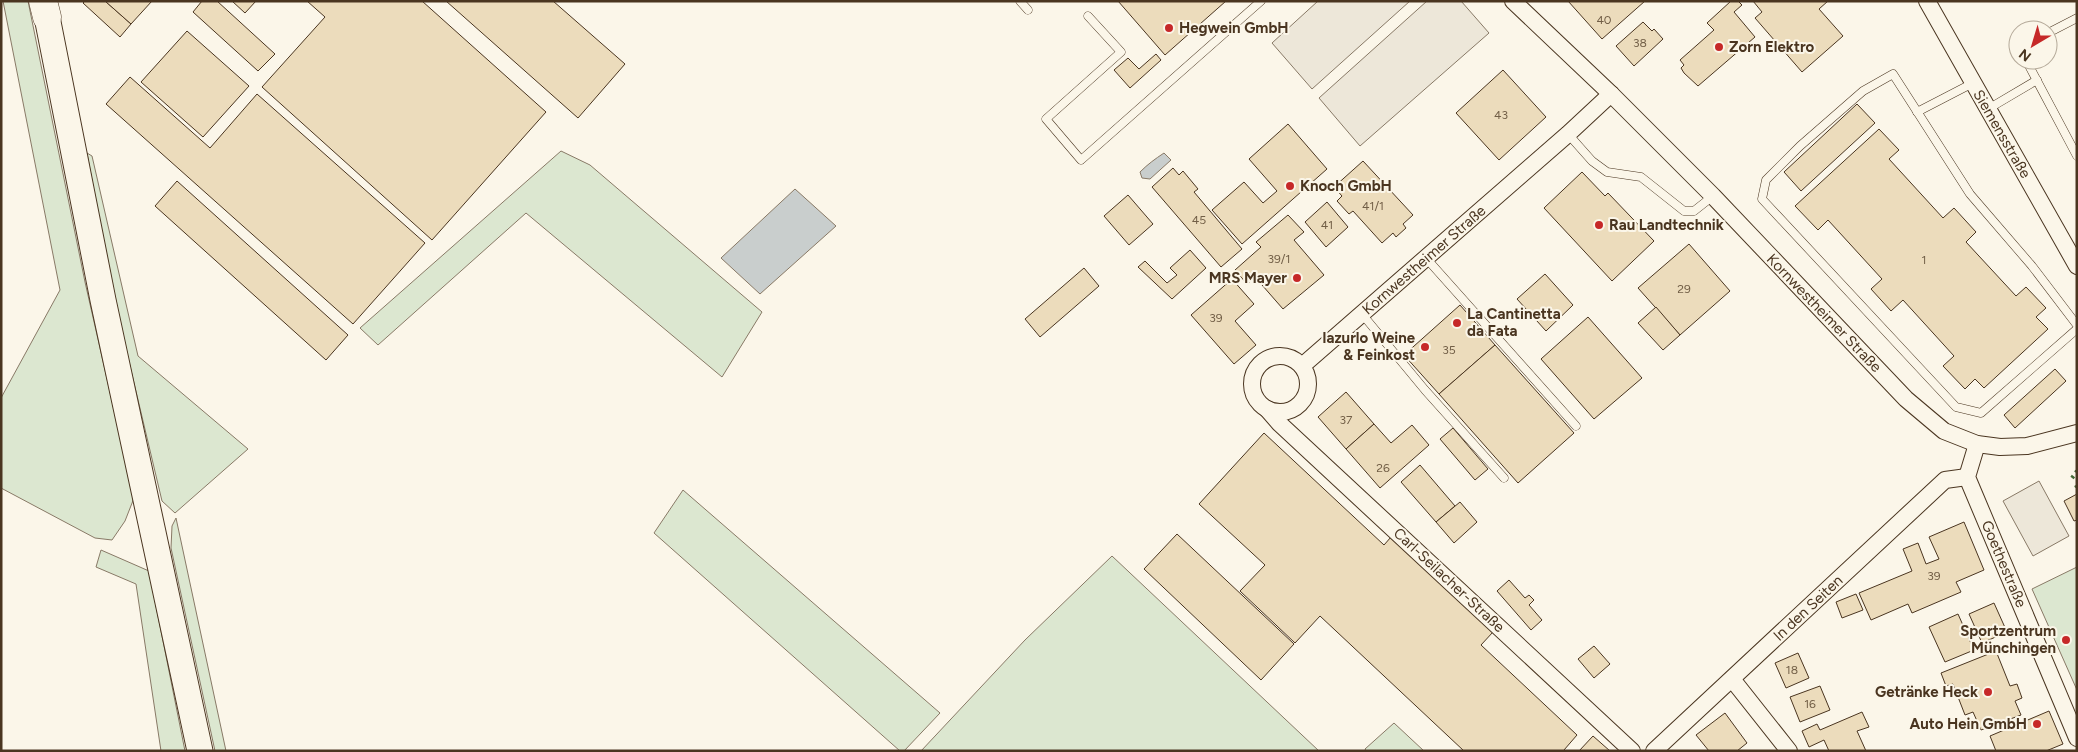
<svg xmlns="http://www.w3.org/2000/svg" width="2078" height="752" font-family="Figtree,sans-serif">
  <style>
    .green { fill: #dce7d0; stroke: #887966 }
    .parking { fill: #ede7d9; stroke: #887966 }
    .water { fill: #c9cecd; stroke: #887966 }
    .building { fill: #ecdcbc; stroke: #4a3520 }
    .lines { fill: none; stroke-linecap: round; stroke-linejoin: round }
    .lane-casing { stroke: #4a3520; stroke-width: 9 }
    .street-casing { stroke: #4a3520; stroke-width: 18 }
    .primary-casing { stroke: #4a3520; stroke-width: 27 }
    .highway-casing { stroke: #4a3520; stroke-width: 29 }
    .lane { stroke: #fbf6e9; stroke-width: 8 }
    .street { stroke: #fbf6e9; stroke-width: 16 }
    .primary { stroke: #fbf6e9; stroke-width: 25 }
    .highway { stroke: #fbf6e9; stroke-width: 28 }
    .hedge { stroke: #436837; stroke-width: 4; stroke-dasharray: 2.5 4; stroke-linecap: butt }
    .poi-dot { fill: #c62828; stroke: #fbf6e9; stroke-width: 2 }
    .labels { text-anchor: middle; dominant-baseline: central; stroke-width: 4; stroke-linejoin: round; paint-order: stroke }
    .number-label { font-size: 12px; fill: #725f47 }
    .poi-label { font-size: 15px; font-weight: bold; fill: #4a3520; stroke: #fbf6e9; text-anchor: start }
    .street-label { font-size: 15px; fill: #4a3520; stroke: #fbf6e9 }
  </style>
  <rect width="100%" height="100%" fill="#fbf6e9"/>
  <g class="green">
    <polygon points="3,1 28,1 85,282 134,498 125,521 112,540 95,538 1,488 1,398 60,290"/>
    <polygon points="561,151 590,165 762,312 722,377 526,213 378,345 360,328"/>
    <polygon points="87,153 92,156 138,356 248,449 175,513 162,501 111,286"/>
    <polygon points="683,490 940,713 904,751 900,751 654,533"/>
    <polygon points="176,518 226,751 215,751 171,548 172,526"/>
    <polygon points="101,550 149,571 185,751 161,751 136,584 96,567"/>
    <polygon points="1112,556 1319,751 921,751 1025,640"/>
    <polygon points="2077,567 2077,690 2032,589"/>
    <polygon points="1394,723 1424,751 1366,751 1365,749"/>
  </g>
  <g class="parking">
    <polygon points="1318,1 1410,1 1312,89 1272,43"/>
    <polygon points="1427,1 1461,1 1489,33 1360,146 1319,98"/>
    <polygon points="2039,481 2069,536 2033,556 2003,501"/>
  </g>
  <g class="water">
    <path d="M1164,153L1171,160L1150,179L1142,178L1140,172C1148,164 1155,159 1164,153Z"/>
    <polygon points="795,189 836,226 760,294 721,258"/>
  </g>
  <g class="building">
    <polygon points="85,1 105,1 131,24 120,37 83,3"/>
    <polygon points="105,1 152,1 131,24"/>
    <polygon points="202,1 217,1 275,54 258,71 193,12"/>
    <polygon points="232,1 256,1 245,13"/>
    <polygon points="307,1 422,1 546,112 432,240 262,87 325,17"/>
    <polygon points="446,1 553,1 625,64 578,118"/>
    <polygon points="1118,1 1226,1 1165,55"/>
    <polygon points="1568,1 1645,1 1602,39"/>
    <polygon points="1731,1 1738,1 1742,5 1734,12 1755,37 1698,86 1684,73 1681,68 1684,65 1680,60 1714,30 1707,23"/>
    <polygon points="1753,1 1828,1 1819,9 1843,36 1802,72 1755,18 1762,12"/>
    <polygon points="1643,22 1652,31 1654,29 1663,39 1634,66 1616,46"/>
    <polygon points="187,31 249,86 203,137 141,82"/>
    <polygon points="1156,54 1161,60 1130,88 1114,70 1128,58 1139,69"/>
    <polygon points="1503,70 1546,117 1499,160 1456,113"/>
    <polygon points="130,77 210,148 257,94 425,243 353,324 106,104"/>
    <polygon points="1857,104 1875,123 1801,191 1784,172"/>
    <polygon points="1288,124 1327,169 1242,244 1212,210 1244,182 1263,203 1277,191 1249,159"/>
    <polygon points="1879,129 1899,150 1889,159 1943,218 1954,208 1976,232 1966,242 2016,296 2026,287 2046,308 2036,317 2048,329 1984,388 1975,379 1965,389 1943,366 1954,356 1903,300 1891,311 1871,289 1882,279 1828,220 1818,230 1795,206"/>
    <polygon points="1363,161 1413,215 1403,224 1406,228 1396,237 1393,233 1382,243 1353,211 1349,214 1337,201 1342,196 1334,187"/>
    <polygon points="1173,168 1179,175 1183,171 1198,189 1194,192 1242,249 1221,267 1152,187"/>
    <polygon points="1582,172 1605,196 1608,193 1654,241 1612,281 1544,208"/>
    <polygon points="177,181 348,335 326,360 155,206"/>
    <polygon points="1128,195 1153,224 1129,245 1104,216"/>
    <polygon points="1327,202 1348,227 1326,247 1305,222"/>
    <polygon points="1288,215 1304,232 1294,240 1324,275 1283,309 1255,277 1247,284 1235,270 1261,247 1256,242"/>
    <polygon points="1689,244 1730,291 1680,335 1638,288"/>
    <polygon points="1190,250 1206,268 1172,299 1138,267 1145,261 1167,283 1177,275 1170,268"/>
    <polygon points="1084,268 1099,286 1040,337 1025,319"/>
    <polygon points="1545,274 1573,305 1546,331 1517,299"/>
    <polygon points="1232,279 1254,304 1235,321 1256,345 1234,364 1191,315"/>
    <polygon points="1460,305 1495,345 1439,394 1404,355"/>
    <polygon points="1656,307 1680,335 1663,350 1638,323"/>
    <polygon points="1588,317 1642,378 1594,419 1541,359"/>
    <polygon points="1495,345 1574,433 1518,483 1439,394"/>
    <polygon points="2055,369 2066,381 2015,428 2004,415"/>
    <polygon points="1346,392 1374,424 1346,449 1318,417"/>
    <polygon points="1374,424 1391,443 1412,425 1429,445 1380,488 1346,449"/>
    <polygon points="1453,428 1488,469 1475,480 1440,439"/>
    <polygon points="1264,433 1384,545 1391,537 1493,632 1481,645 1577,735 1564,750 1565,751 1464,751 1320,616 1295,643 1240,591 1265,565 1199,504"/>
    <polygon points="1420,465 1455,506 1436,522 1401,482"/>
    <polygon points="2077,494 2077,520 2074,521 2064,501"/>
    <polygon points="1460,502 1477,522 1454,543 1436,522"/>
    <polygon points="1964,522 1984,570 1956,582 1961,592 1912,613 1908,604 1871,620 1859,593 1912,571 1903,549 1918,543 1926,564 1939,559 1929,537"/>
    <polygon points="1177,534 1294,644 1261,680 1144,569"/>
    <polygon points="1509,580 1525,598 1529,595 1534,600 1529,605 1542,620 1531,630 1497,591"/>
    <polygon points="1856,594 1863,610 1842,618 1836,602"/>
    <polygon points="1994,603 2007,632 1982,643 1969,614"/>
    <polygon points="1958,614 1974,650 1945,662 1929,627"/>
    <polygon points="1594,646 1610,664 1594,678 1578,659"/>
    <polygon points="1996,651 2010,686 2017,684 2022,698 2015,701 2021,715 1981,730 1973,712 1965,715 1953,684 1946,686 1941,673"/>
    <polygon points="1798,653 1809,678 1786,688 1775,663"/>
    <polygon points="1820,686 1830,710 1800,722 1790,697"/>
    <polygon points="2049,711 2063,744 2046,751 1996,751 1990,736"/>
    <polygon points="1862,712 1869,727 1857,731 1866,751 1829,751 1824,740 1809,747 1802,731 1817,724 1820,730"/>
    <polygon points="1725,713 1747,743 1737,751 1709,751 1696,735"/>
    <polygon points="1593,736 1610,751 1579,751"/>
  </g>
  <g class="lines">
    <defs>
      <g id="lane">
        <polyline points="1020,1 1028,10"/>
        <polyline points="1088,16 1121,52 1046,119 1081,160 1261,1"/>
        <polyline points="2048,33 2077,18"/>
        <polyline points="2026,60 2077,156"/>
        <polyline points="1988,109 2037,80"/>
        <polyline points="1917,112 1973,83"/>
        <polyline points="1568,134 1592,161 1607,172 1641,177 1684,211 1694,211 1713,196"/>
        <polyline points="1426,258 1576,426"/>
        <polyline points="1362,314 1425,390 1504,478"/>
        <polyline points="2077,325 2032,266 1970,194 1893,74 1863,91 1800,146 1766,180 1762,199 1956,407 1981,413 2077,329"/>
      </g>
      <g id="street">
        <polyline points="1513,1 1611,94 1713,196 1906,399 1944,431 1977,444 2000,447 2027,446 2077,433"/>
        <polyline points="1927,1 2077,266"/>
        <circle cx="1280" cy="384" r="28"/>
        <polyline points="1302,366 1568,134 1611,94"/>
        <polyline points="1267,409 1280,424 1632,751"/>
        <polyline points="1977,444 1967,477 2077,738"/>
        <polyline points="1732,679 1789,751"/>
        <polyline points="1654,751 1945,480 1967,477"/>
      </g>
      <polyline id="primary" points="47,17 103,300 200,751"/>
      <polyline id="highway" points="43,1 47,17"/>
    </defs>
    <use href="#lane" class="lane-casing"/>
    <use href="#street" class="street-casing"/>
    <use href="#primary" class="primary-casing"/>
    <use href="#highway" class="highway-casing"/>
    <use href="#lane" class="lane"/>
    <use href="#street" class="street"/>
    <use href="#primary" class="primary"/>
    <use href="#highway" class="highway"/>
    <g class="hedge">
      <polyline points="2072,478 2077,471"/>
      <polyline points="2076,485 2077,487"/>
    </g>
  </g>
  <g class="poi-dot">
    <circle cx="1169" cy="28" r="5"/>
    <circle cx="1719" cy="47" r="5"/>
    <circle cx="1290" cy="186" r="5"/>
    <circle cx="1599" cy="225" r="5"/>
    <circle cx="1297" cy="278" r="5"/>
    <circle cx="1457" cy="323" r="5"/>
    <circle cx="1425" cy="347" r="5"/>
    <circle cx="2066" cy="640" r="5"/>
    <circle cx="1988" cy="692" r="5"/>
    <circle cx="2037" cy="724" r="5"/>
  </g>
  <g class="labels">
    <g class="number-label">
      <text x="1604" y="20">40</text>
      <text x="1640" y="43">38</text>
      <text x="1501" y="115">43</text>
      <text x="1373" y="206">41/1</text>
      <text x="1199" y="220">45</text>
      <text x="1327" y="225">41</text>
      <text x="1279" y="259">39/1</text>
      <text x="1924" y="260">1</text>
      <text x="1684" y="289">29</text>
      <text x="1216" y="318">39</text>
      <text x="1449" y="350">35</text>
      <text x="1346" y="420">37</text>
      <text x="1383" y="468">26</text>
      <text x="1934" y="576">39</text>
      <text x="1792" y="670">18</text>
      <text x="1810" y="704">16</text>
    </g>
    <g class="poi-label">
      <text x="1179" y="28">Hegwein GmbH</text>
      <text x="1729" y="47">Zorn Elektro</text>
      <text x="1300" y="186">Knoch GmbH</text>
      <text x="1609" y="225">Rau Landtechnik</text>
      <text x="1287" y="278" text-anchor="end">MRS Mayer</text>
      <text x="1467" y="314">La Cantinetta<tspan x="1467" dy="17">da Fata</tspan></text>
      <text x="1415" y="338" text-anchor="end">Iazurlo Weine<tspan x="1415" dy="17">&amp; Feinkost</tspan></text>
      <text x="2056" y="631" text-anchor="end">Sportzentrum<tspan x="2056" dy="17">Münchingen</tspan></text>
      <text x="1978" y="692" text-anchor="end">Getränke Heck</text>
      <text x="2027" y="724" text-anchor="end">Auto Hein GmbH</text>
    </g>
    <g class="street-label">
      <text transform="translate(2002 134) rotate(60)">Siemensstraße</text>
      <text transform="translate(1424 260) rotate(-41)">Kornwestheimer Straße</text>
      <text transform="translate(1824 313) rotate(46)">Kornwestheimer Straße</text>
      <text transform="translate(2004 564) rotate(67)">Goethestraße</text>
      <text transform="translate(1449 580) rotate(43)">Carl-Seilacher-Straße</text>
      <text transform="translate(1808 608) rotate(-43)">In den Seiten</text>
    </g>
  </g>
  <rect width="2078" height="752" fill="none" stroke="#4a3520" stroke-width="5"/>
  <g transform="translate(2033 45) rotate(218)"><circle r="24" fill="#fbf6e9" stroke="#b4a999"/>
  <path d="M0-4L9 19L0 12L-9 19Z" fill="#c62828"/>
  <text y="-8" font-size="14" font-weight="bold" text-anchor="middle" fill="#4a3520">N</text>
  </g>
</svg>
